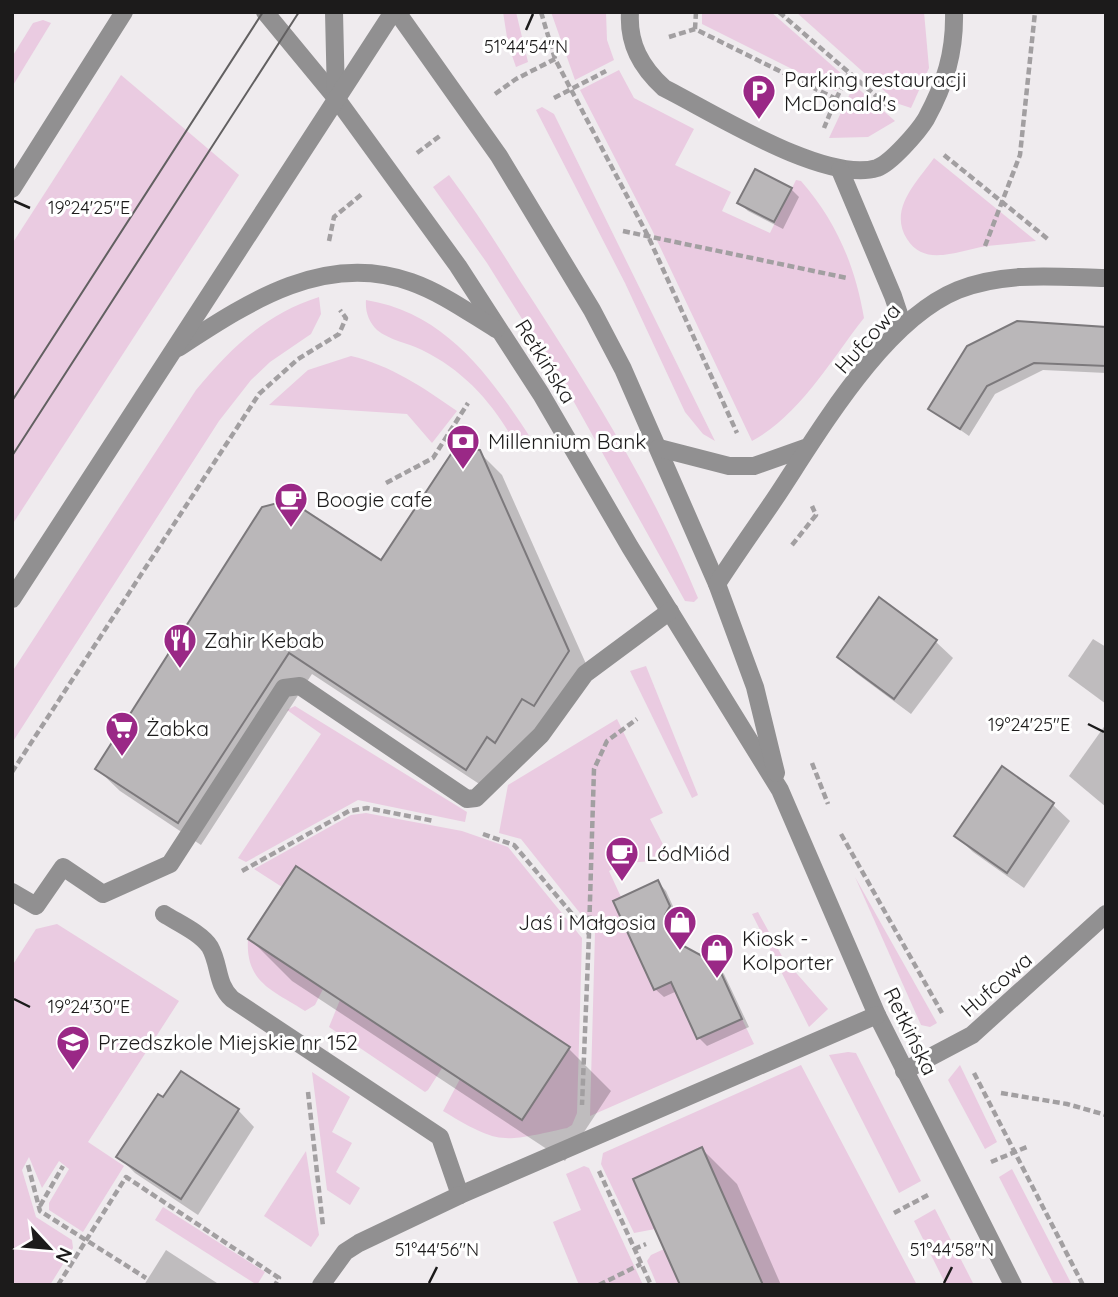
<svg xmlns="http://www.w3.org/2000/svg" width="1118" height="1297" font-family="Quicksand,sans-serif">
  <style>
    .green { fill: #eacbe1 }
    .shadow { fill: #0003 }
    .building { fill: #bab7b9; stroke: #7c797c; stroke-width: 2 }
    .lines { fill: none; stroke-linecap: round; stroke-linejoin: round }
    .path { stroke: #a29fa1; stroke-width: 4.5; stroke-dasharray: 7 3.5; stroke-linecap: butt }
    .minor { stroke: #919091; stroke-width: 18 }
    .tram { stroke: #626061; stroke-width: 2 }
    .ticks { fill: none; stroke: #1c1b1b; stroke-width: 2.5 }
    .labels { text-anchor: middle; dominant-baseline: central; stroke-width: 6; stroke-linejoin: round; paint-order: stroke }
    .poi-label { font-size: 21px; fill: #1c1b1b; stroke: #fff; text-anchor: start }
    .street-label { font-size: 21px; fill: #1c1b1b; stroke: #fff }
    .ticks-label { font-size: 18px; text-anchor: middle; fill: #1c1b1b; stroke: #fff; stroke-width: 6; stroke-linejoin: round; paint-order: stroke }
  </style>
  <rect width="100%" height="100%" fill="#efebee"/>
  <g class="green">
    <polygon points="503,12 516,12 528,62 516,67 508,44"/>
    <polygon points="551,12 606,12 607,40 614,60 575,80"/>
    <polygon points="702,12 771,12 843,75 836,91 702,24"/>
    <polygon points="796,12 924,12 929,68 911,108 899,104"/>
    <polygon points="43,20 51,23 12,87 12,57 33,23"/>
    <path d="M619,70L634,98L694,129L675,165L731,192L722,211L770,233L796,180L801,181C836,221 855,265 864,318C830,361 801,414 752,441L652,230L580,90Z"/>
    <polygon points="121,75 239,175 12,525 12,244"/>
    <polygon points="854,85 895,121 868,137 829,138"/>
    <polygon points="542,107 554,114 715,441 703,434 685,412 625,283 536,110"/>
    <path d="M934,158L1036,241C1020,243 1003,244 987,246C959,250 925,268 907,239C888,209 917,182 934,158Z"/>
    <path d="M449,175C480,216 507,261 535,304C595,397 655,494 698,598L694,602L685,601L574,402L487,263L433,187Z"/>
    <path d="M319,297L321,314L311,334L270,362L251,380L219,421L12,743V672L196,390C231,348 265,314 319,297Z"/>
    <path d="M366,300C446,313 490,376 532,440L519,450C496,407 467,372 422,350C408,343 389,340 377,330C369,322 365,312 366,300Z"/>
    <path d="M351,356C390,365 424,388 457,411L432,443L407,414L269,405L308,370Z"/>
    <polygon points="646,666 698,795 692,798 630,671"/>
    <polygon points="295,706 467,812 465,822 358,800 246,862 238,858 321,734 287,710"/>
    <polygon points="617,719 663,813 650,819 671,860 623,863 609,871 621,897 613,901 654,990 671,982 697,1039 742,1019 754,1044 590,1116 595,932 521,839 499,833 508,785"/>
    <path d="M366,813L462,831L508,847L582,938L577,1113L572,1125L567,1128C502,1142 501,1146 443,1111L460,1079L522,1120L569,1047L296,866L282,887L254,869L351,815Z"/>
    <polygon points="855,877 937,1023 930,1027 921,1025"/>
    <polygon points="758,912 783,958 828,1009 809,1027 752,914"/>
    <polygon points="57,924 179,1001 88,1142 124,1166 83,1232 49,1210 49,1203 69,1169 59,1161 42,1188 29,1157 22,1170 36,1217 72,1240 73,1248 50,1285 12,1285 12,966 36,929"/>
    <path d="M248,939L323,989L315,1005L305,1011C274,991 245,983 248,939Z"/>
    <polygon points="340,1000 442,1068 428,1090 425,1092 329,1027"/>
    <polygon points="848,1052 856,1053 921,1181 899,1193 829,1055"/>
    <polygon points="801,1065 917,1285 763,1285 702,1148 633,1179 655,1229 634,1233 601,1164 603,1153"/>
    <polygon points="960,1065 997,1142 985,1149 948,1080"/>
    <polygon points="312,1072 350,1097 332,1132 352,1143 336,1172 360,1188 350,1205 327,1190"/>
    <polygon points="306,1151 319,1235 311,1247 264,1216"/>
    <polygon points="584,1166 589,1168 643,1285 579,1285 553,1222 581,1210 566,1174"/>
    <polygon points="1012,1169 1072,1285 1054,1285 999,1177"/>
    <polygon points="163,1207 265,1272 257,1285 155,1220"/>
    <polygon points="935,1209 974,1285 946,1285 914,1221"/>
    <polygon points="664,1249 680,1285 657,1285 647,1261 651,1255"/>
  </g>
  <g class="shadow">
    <polygon points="791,189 799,197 783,229 748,211 739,203"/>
    <polygon points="1106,329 1106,373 1043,370 995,394 969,436 930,409"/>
    <polygon points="479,452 502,475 591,675 490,791 312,674 201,845 120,791 97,769 381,563"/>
    <polygon points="880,600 936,642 953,658 911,714 856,673 839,657"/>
    <polygon points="1093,639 1106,647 1106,704 1068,676"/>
    <polygon points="1106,724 1106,807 1069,776"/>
    <polygon points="1003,769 1053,805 1070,821 1024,888 973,852 956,836"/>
    <polygon points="658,882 666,891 677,915 673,924 683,948 716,965 724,974 749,1027 707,1046 699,1038 677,991 664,997 655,989"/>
    <polygon points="250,939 568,1048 611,1091 565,1161 292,981"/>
    <polygon points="238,1110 254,1127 198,1215 135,1173 119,1157"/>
    <polygon points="702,1149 737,1184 781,1285 682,1285"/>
    <polygon points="166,1250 220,1285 144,1285"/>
  </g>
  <g class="building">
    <polygon points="755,169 792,188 774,222 737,203"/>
    <polygon points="1017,321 1106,327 1106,366 1034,363 987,386 960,429 928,409 967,346"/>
    <polygon points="455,448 480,450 569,651 534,706 522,699 495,743 487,737 466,770 289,653 178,823 95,769 262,507 289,500 381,560"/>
    <polygon points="879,597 937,640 894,699 837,657"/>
    <polygon points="1002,766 1054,803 1007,873 954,836"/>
    <polygon points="296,866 570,1047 522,1120 248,939"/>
    <polygon points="658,880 670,906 665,915 678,943 717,964 742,1019 697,1039 671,982 654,990 613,901"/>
    <polygon points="181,1071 239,1109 181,1199 116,1157 158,1094 163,1097"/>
    <polygon points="702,1147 763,1285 680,1285 655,1229 633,1179"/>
  </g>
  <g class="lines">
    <g class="path">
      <polyline points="541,12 555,59 648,236 737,433"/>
      <polyline points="696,12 695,29 836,99 824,128"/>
      <polyline points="779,12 890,108"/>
      <polyline points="669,37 695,29"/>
      <polyline points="495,94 516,79 555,59"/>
      <polyline points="554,98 606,71"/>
      <polyline points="836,99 849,73"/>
      <polyline points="417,153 441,135"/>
      <polyline points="944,155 1049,240"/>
      <polyline points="623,231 847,278"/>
      <polyline points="329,241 334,217 362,194"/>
      <polyline points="985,246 1020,155 1035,12"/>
      <polyline points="386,483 433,458 468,403"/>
      <polyline points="792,545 816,515 812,506"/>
      <polyline points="812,763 828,804"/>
      <polyline points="12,772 259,394 298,359 339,334 346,318 340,310"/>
      <polyline points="483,834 514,845 589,934 582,1105"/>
      <polyline points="841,834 942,1013"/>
      <polyline points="242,871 349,811 367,808 434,821"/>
      <polyline points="589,933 594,769 607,741 637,719"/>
      <polyline points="974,1073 1083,1285"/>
      <polyline points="308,1092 323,1226"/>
      <polyline points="1001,1093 1067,1104 1106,1115"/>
      <polyline points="991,1162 1029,1146"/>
      <polyline points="28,1165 40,1211 146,1278"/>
      <polyline points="599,1171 651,1285"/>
      <polyline points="40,1206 63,1166"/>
      <polyline points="894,1213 928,1195"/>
      <polyline points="634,1249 646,1244"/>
      <polyline points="58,1285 126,1177 279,1278 275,1285"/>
      <polyline points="599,1285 641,1264"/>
    </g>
    <g class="minor">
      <polyline points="265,12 336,98 458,266 541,394 630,547 780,790 877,1015 1013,1285"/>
      <polyline points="334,12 336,98"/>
      <polyline points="397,12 499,156 592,310 623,369 717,584 755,687 776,773"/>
      <path d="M630,12C628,44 641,67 664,88C712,112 825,184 877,168C891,163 918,132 926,119C945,84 955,53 954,12"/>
      <polyline points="840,170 893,296 903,326"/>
      <polyline points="12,189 124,12"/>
      <path d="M178,348C247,303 324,251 411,282C442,293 468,312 496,329"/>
      <polyline points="659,448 729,466 754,466 805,448"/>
      <path d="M717,584C735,556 755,528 774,500C818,434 882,321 958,290C1005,271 1057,277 1106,278"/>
      <polyline points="12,599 393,12"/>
      <polyline points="12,892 36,906 63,867 103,894 170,864 284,688 300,686 467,799 476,798 541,735 585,674 670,611"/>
      <path d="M164,914C178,923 201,933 210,947C220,965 216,984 232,999L440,1137L460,1195L877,1015"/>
      <polyline points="904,1071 972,1035 1106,914"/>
      <polyline points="321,1285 345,1252 359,1243 460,1195"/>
    </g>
    <g class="tram">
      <polyline points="12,401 263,12"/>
      <polyline points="12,456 299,12"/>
    </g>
  </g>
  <path class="ticks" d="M526,30L533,14M14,201L30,208M1088,724L1104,732M14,999L30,1007M429,1283L437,1267M944,1283L952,1267"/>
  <defs>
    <symbol id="parking-pin" viewBox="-11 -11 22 30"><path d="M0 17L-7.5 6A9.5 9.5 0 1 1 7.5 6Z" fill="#9a2886" stroke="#fff"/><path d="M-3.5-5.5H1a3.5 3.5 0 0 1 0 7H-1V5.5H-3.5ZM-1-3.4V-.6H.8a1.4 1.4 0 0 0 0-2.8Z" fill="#fff"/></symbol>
    <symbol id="bank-pin" viewBox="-11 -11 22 30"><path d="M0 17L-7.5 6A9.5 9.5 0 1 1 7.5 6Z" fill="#9a2886" stroke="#fff"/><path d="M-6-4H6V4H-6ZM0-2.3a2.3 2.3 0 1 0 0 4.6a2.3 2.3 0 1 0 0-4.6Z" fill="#fff"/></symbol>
    <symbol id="cafe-pin" viewBox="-11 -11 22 30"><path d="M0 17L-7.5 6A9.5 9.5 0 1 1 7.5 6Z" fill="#9a2886" stroke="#fff"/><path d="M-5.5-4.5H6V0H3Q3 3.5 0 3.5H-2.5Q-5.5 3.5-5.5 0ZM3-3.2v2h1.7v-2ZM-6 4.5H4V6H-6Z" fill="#fff"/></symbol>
    <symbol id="restaurant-pin" viewBox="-11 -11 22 30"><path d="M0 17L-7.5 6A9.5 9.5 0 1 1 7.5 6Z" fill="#9a2886" stroke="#fff"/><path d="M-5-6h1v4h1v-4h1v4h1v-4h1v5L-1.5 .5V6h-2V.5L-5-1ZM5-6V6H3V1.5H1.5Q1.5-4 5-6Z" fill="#fff"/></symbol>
    <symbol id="supermarket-pin" viewBox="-11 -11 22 30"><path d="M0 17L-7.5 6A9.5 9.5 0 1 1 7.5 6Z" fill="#9a2886" stroke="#fff"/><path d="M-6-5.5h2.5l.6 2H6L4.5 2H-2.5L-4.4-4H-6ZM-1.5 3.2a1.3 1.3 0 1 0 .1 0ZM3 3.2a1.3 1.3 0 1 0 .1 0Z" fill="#fff"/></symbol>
    <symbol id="shop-pin" viewBox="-11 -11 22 30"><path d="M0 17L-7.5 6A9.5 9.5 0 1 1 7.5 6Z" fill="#9a2886" stroke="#fff"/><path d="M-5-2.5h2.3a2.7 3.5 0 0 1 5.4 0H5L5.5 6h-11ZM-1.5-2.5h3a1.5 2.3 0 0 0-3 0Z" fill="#fff"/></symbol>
    <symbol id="school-pin" viewBox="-11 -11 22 30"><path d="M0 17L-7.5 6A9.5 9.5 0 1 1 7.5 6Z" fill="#9a2886" stroke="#fff"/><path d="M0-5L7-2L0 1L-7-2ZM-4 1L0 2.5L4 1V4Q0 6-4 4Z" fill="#fff"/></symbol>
  </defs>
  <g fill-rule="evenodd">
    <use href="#parking-pin" x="740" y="72" width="38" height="52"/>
    <use href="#bank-pin" x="444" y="422" width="38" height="52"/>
    <use href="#cafe-pin" x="272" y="480" width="38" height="52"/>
    <use href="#restaurant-pin" x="161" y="621" width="38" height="52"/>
    <use href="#supermarket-pin" x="103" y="709" width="38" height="52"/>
    <use href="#cafe-pin" x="603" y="834" width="38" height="52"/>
    <use href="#shop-pin" x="661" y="903" width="38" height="52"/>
    <use href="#shop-pin" x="698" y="931" width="38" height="52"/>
    <use href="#school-pin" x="54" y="1023" width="38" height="52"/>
  </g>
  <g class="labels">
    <g class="poi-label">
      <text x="784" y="79">Parking restauracji<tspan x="784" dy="24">McDonald's</tspan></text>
      <text x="488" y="441">Millennium Bank</text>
      <text x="316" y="499">Boogie cafe</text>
      <text x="204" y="640">Zahir Kebab</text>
      <text x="146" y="728">Żabka</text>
      <text x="646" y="853">LódMiód</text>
      <text x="656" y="922" text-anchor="end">Jaś i Małgosia</text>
      <text x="742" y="938">Kiosk -<tspan x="742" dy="24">Kolporter</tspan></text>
      <text x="98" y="1042">Przedszkole Miejskie nr 152</text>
    </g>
    <g class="street-label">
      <text transform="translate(867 338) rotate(-48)">Hufcowa</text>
      <text transform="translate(546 361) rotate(58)">Retkińska</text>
      <text transform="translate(996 984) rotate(-41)">Hufcowa</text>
      <text transform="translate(911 1031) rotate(64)">Retkińska</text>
    </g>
  </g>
  <g class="ticks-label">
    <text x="526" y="53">51°44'54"N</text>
    <text x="89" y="214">19°24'25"E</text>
    <text x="1029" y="731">19°24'25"E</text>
    <text x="89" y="1013">19°24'30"E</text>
    <text x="437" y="1256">51°44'56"N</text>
    <text x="952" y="1256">51°44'58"N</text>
  </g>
  <rect width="1118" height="1297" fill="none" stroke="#1c1b1b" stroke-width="28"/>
  <g transform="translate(49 1248) rotate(116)" stroke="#ffffff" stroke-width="5" paint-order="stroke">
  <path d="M0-5L12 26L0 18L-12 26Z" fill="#1c1b1b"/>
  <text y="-10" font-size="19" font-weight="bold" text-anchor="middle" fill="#1c1b1b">N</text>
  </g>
</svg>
